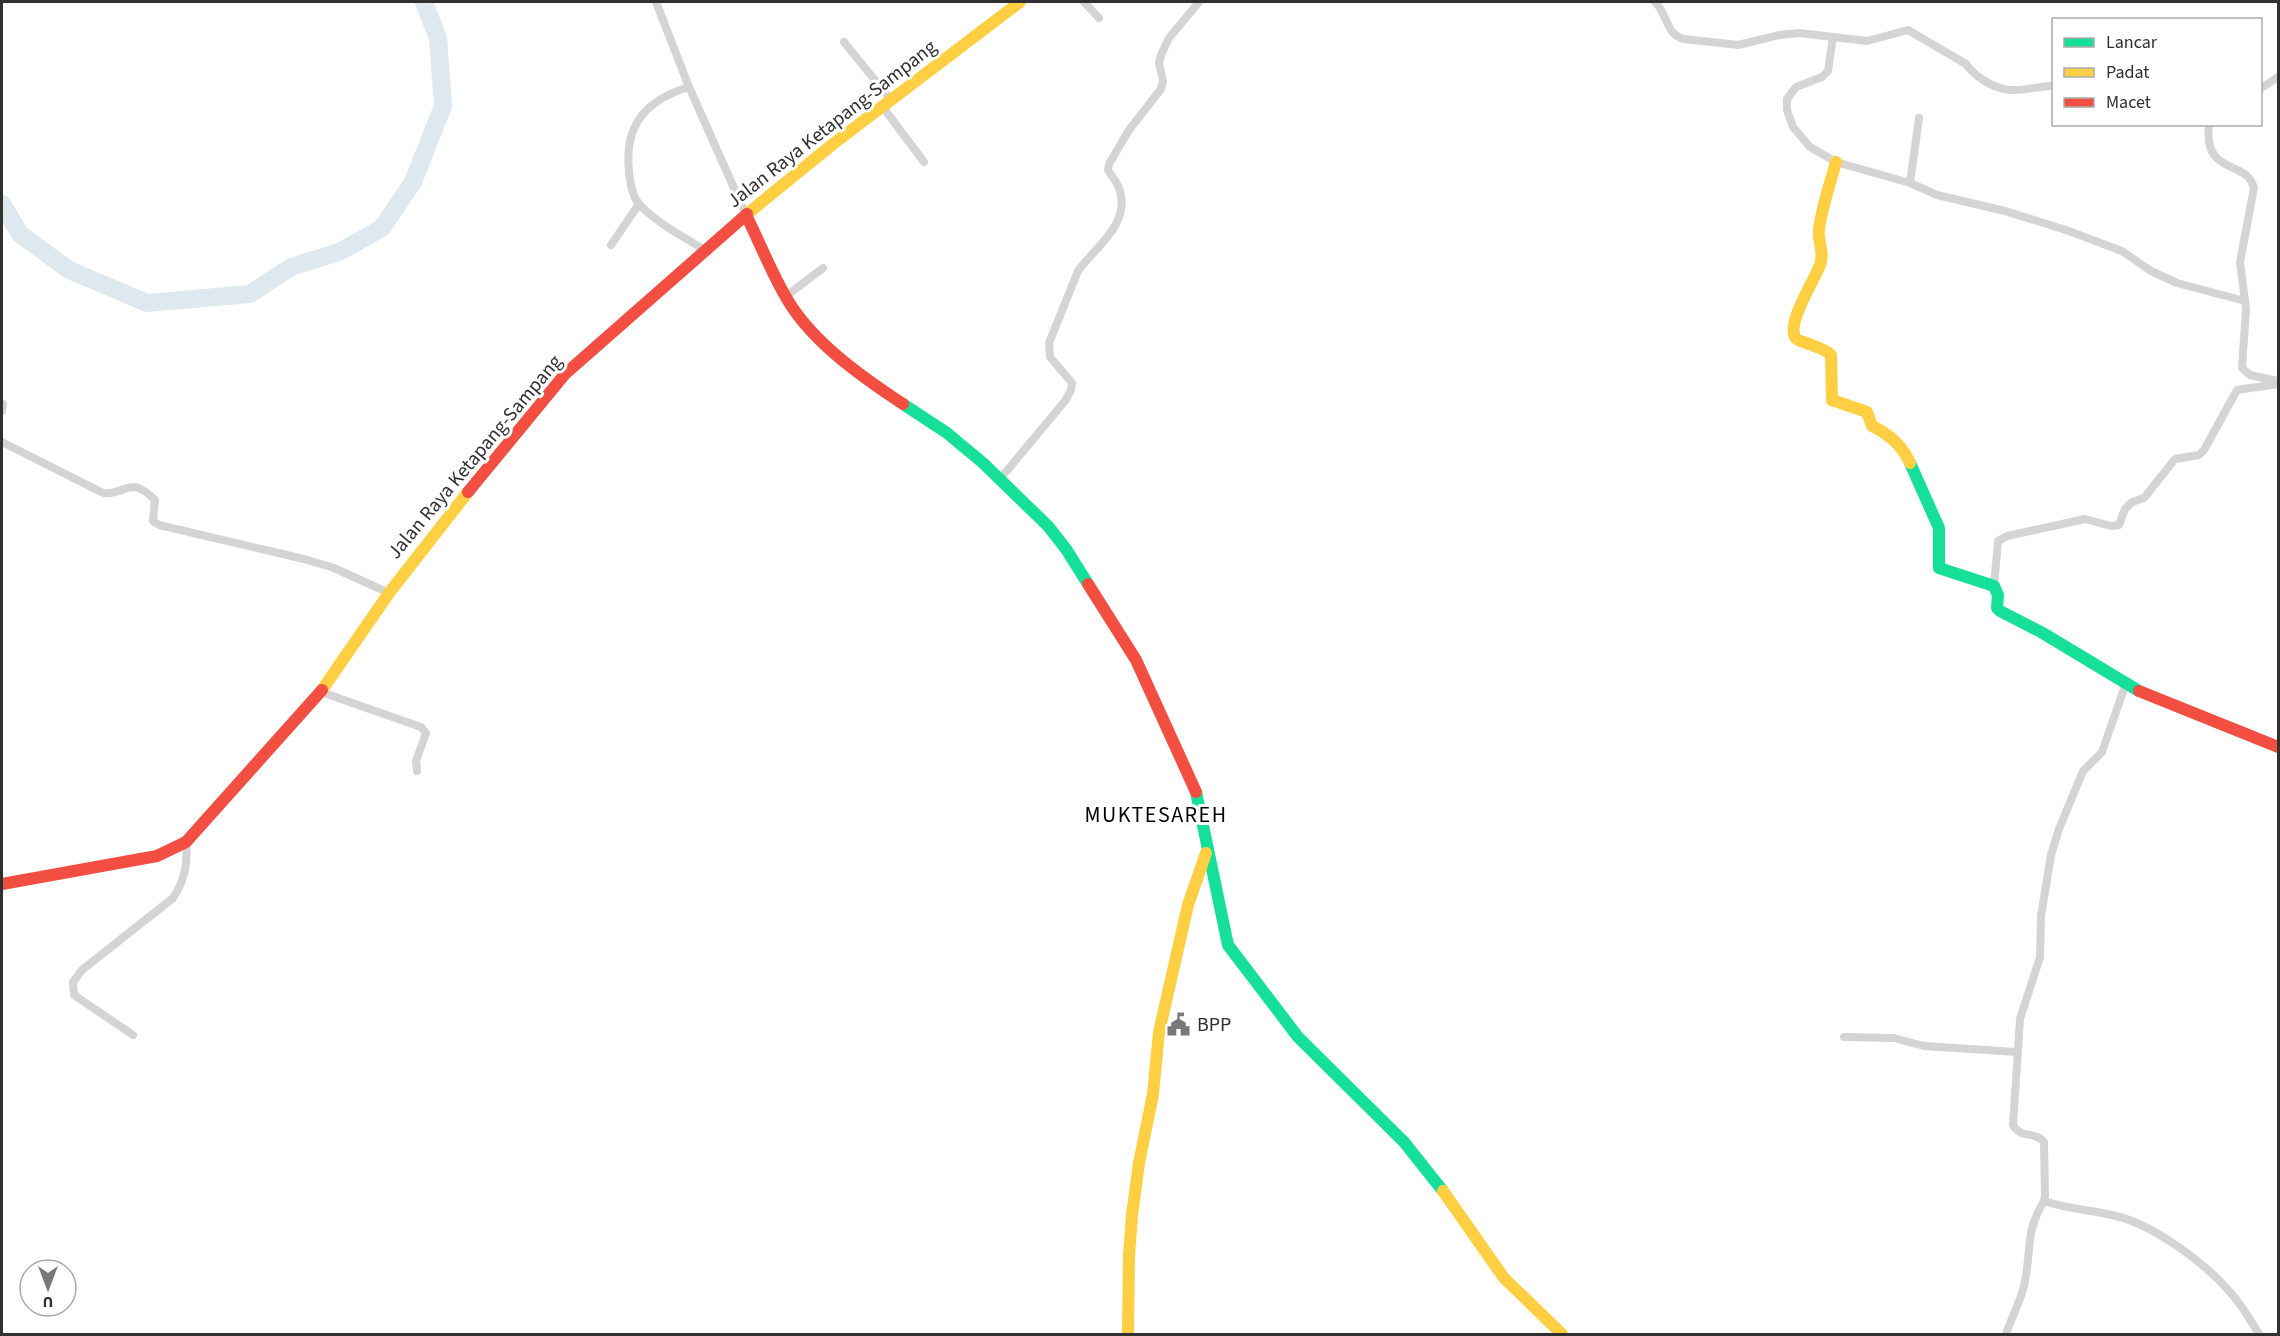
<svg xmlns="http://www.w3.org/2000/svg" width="2280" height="1336" font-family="'Source Sans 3',sans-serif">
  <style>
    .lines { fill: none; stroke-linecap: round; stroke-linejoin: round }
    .river { stroke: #dde9ef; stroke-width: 18 }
    .street { stroke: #d4d4d4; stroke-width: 8 }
    .fast { stroke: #16e098; stroke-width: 12 }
    .slow { stroke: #ffcf43; stroke-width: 12 }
    .jam { stroke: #f24e42; stroke-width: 12 }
    .labels { text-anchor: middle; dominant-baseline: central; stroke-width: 6; stroke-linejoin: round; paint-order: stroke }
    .street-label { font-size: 20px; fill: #303030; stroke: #fff }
    .poi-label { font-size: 20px; fill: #303030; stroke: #fff; text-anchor: start }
    .quarter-label { font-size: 22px; letter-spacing: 1.5px; fill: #000; stroke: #fff }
  </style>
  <rect width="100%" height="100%" fill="#fff"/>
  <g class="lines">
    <polyline class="river" points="2,204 20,234 69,270 147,303 250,294 291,267 339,252 382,228 413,182 443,106 438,38 424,2"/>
    <g class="street">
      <polyline points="656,2 689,87 746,215"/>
      <polyline points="1084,2 1099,18"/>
      <path d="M1655,2C1668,14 1665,34 1684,39L1738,45L1780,35L1799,33L1867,41L1908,30L1966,64C1975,77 1994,89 2011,90C2024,91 2039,86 2054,86"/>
      <polyline points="1833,37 1828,71 1822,77 1796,87 1787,99 1787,110 1793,127 1810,147 1836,162 1910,183 1937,195 2005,211 2066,230 2122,251 2151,271 2177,283 2245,301"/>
      <polyline points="844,42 891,100"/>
      <path d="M689,87C646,100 624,125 629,171C630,182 632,197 640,205C658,224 683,236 704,250"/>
      <polyline points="2260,89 2278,77"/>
      <polyline points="882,106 924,162"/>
      <path d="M2209,124C2203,177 2246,158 2254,188L2240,262L2246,309L2242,368L2250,375L2278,381"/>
      <polyline points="1910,183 1919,118"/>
      <polyline points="611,245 639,204"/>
      <polyline points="785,297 823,268"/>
      <polyline points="2,411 3,404"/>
      <path d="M2,442L103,493C128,495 128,474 155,500L153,521L159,525L304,559L334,568L389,593"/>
      <path d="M1000,479L1065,401L1071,390L1072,383L1050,357L1049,343L1078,271C1095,247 1134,222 1118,186C1116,180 1111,176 1108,170L1109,164L1129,130L1161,89L1163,81L1159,63L1161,55L1169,38L1199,2"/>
      <polyline points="1994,586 1998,541 2007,536 2085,519 2111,526 2119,525 2125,509 2132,502 2144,498 2175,459 2199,455 2204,450 2237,390 2278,384"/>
      <path d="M2126,683L2102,752L2083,771L2059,829L2051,855L2041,916L2040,957L2020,1019L2013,1125C2020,1139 2036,1131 2044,1142L2045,1196L2044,1201C2067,1209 2092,1210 2116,1216C2154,1225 2205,1263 2230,1292C2242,1305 2250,1320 2259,1334"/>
      <polyline points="321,692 421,727 426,733 416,761 417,771"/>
      <path d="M133,1035L74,995L73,982L82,970L173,898C185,880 188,863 186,842"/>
      <polyline points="1844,1037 1894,1038 1924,1046 2016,1052"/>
      <path d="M2006,1334C2011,1319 2020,1302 2024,1286C2032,1252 2024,1234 2044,1201"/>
    </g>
    <g class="fast">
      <polyline points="903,404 947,433 983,463 1048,526 1066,549 1088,584"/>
      <polyline points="1910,463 1939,528 1939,568 1994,586 1998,595 1997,608 2000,611 2041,632 2139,691"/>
      <polyline points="1196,792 1228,945 1298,1037 1404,1142 1443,1191"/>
    </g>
    <g class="slow">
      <path d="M1836,162C1830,184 1822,207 1819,229C1817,241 1825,253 1820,265C1814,281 1787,322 1795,337C1798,343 1823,346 1831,355L1832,400L1867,412L1872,426C1889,434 1902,445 1910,463"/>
      <polyline points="747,214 833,144 1020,2"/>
      <polyline points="322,690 389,593 468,492"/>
      <polyline points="1443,1191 1504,1278 1562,1334"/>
      <polyline points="1128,1334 1129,1256 1132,1215 1139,1163 1153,1094 1159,1032 1188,905 1206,853"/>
    </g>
    <g class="jam">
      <path d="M746,215C760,243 771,272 787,299C812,342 862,377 903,404"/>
      <polyline points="468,492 565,374 747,214"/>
      <polyline points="1088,584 1136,660 1196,792"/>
      <polyline points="2139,691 2278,747"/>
      <polyline points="2,884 157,856 186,842 322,690"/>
    </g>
  </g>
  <defs>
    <symbol id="civic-bare" viewBox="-9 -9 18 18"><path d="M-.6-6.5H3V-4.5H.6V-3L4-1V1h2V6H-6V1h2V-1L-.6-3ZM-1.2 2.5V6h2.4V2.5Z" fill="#787878" stroke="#fff" stroke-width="2.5" paint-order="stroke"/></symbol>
  </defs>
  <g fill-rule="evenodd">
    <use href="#civic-bare" x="1162" y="1008" width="33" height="33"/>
  </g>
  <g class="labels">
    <g class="street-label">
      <text transform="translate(832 124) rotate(-38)">Jalan Raya Ketapang-Sampang</text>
      <text transform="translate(475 457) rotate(-50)">Jalan Raya Ketapang-Sampang</text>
    </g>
    <g class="poi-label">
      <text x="1197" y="1025">BPP</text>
    </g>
    <g class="quarter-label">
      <text x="1156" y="815">MUKTESAREH</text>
    </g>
  </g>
  <rect width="2280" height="1336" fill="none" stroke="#303030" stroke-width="6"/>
  <rect x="2052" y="18" width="210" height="108" fill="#ffffff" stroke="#acacac" stroke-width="1.5"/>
  <rect x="2064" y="38" width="30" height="9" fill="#16e098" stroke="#acacac" stroke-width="1.5"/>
  <text x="2106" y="48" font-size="18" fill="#303030">Lancar</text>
  <rect x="2064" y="68" width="30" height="9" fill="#ffcf43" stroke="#acacac" stroke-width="1.5"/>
  <text x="2106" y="78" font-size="18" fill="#303030">Padat</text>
  <rect x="2064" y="98" width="30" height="9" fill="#f24e42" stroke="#acacac" stroke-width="1.5"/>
  <text x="2106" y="108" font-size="18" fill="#303030">Macet</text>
  <g transform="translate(48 1288) rotate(180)"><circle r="28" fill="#ffffff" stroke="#acacac" stroke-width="1.5"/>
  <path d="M0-4.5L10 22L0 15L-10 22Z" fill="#787878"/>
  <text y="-9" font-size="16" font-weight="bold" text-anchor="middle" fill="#303030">U</text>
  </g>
</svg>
